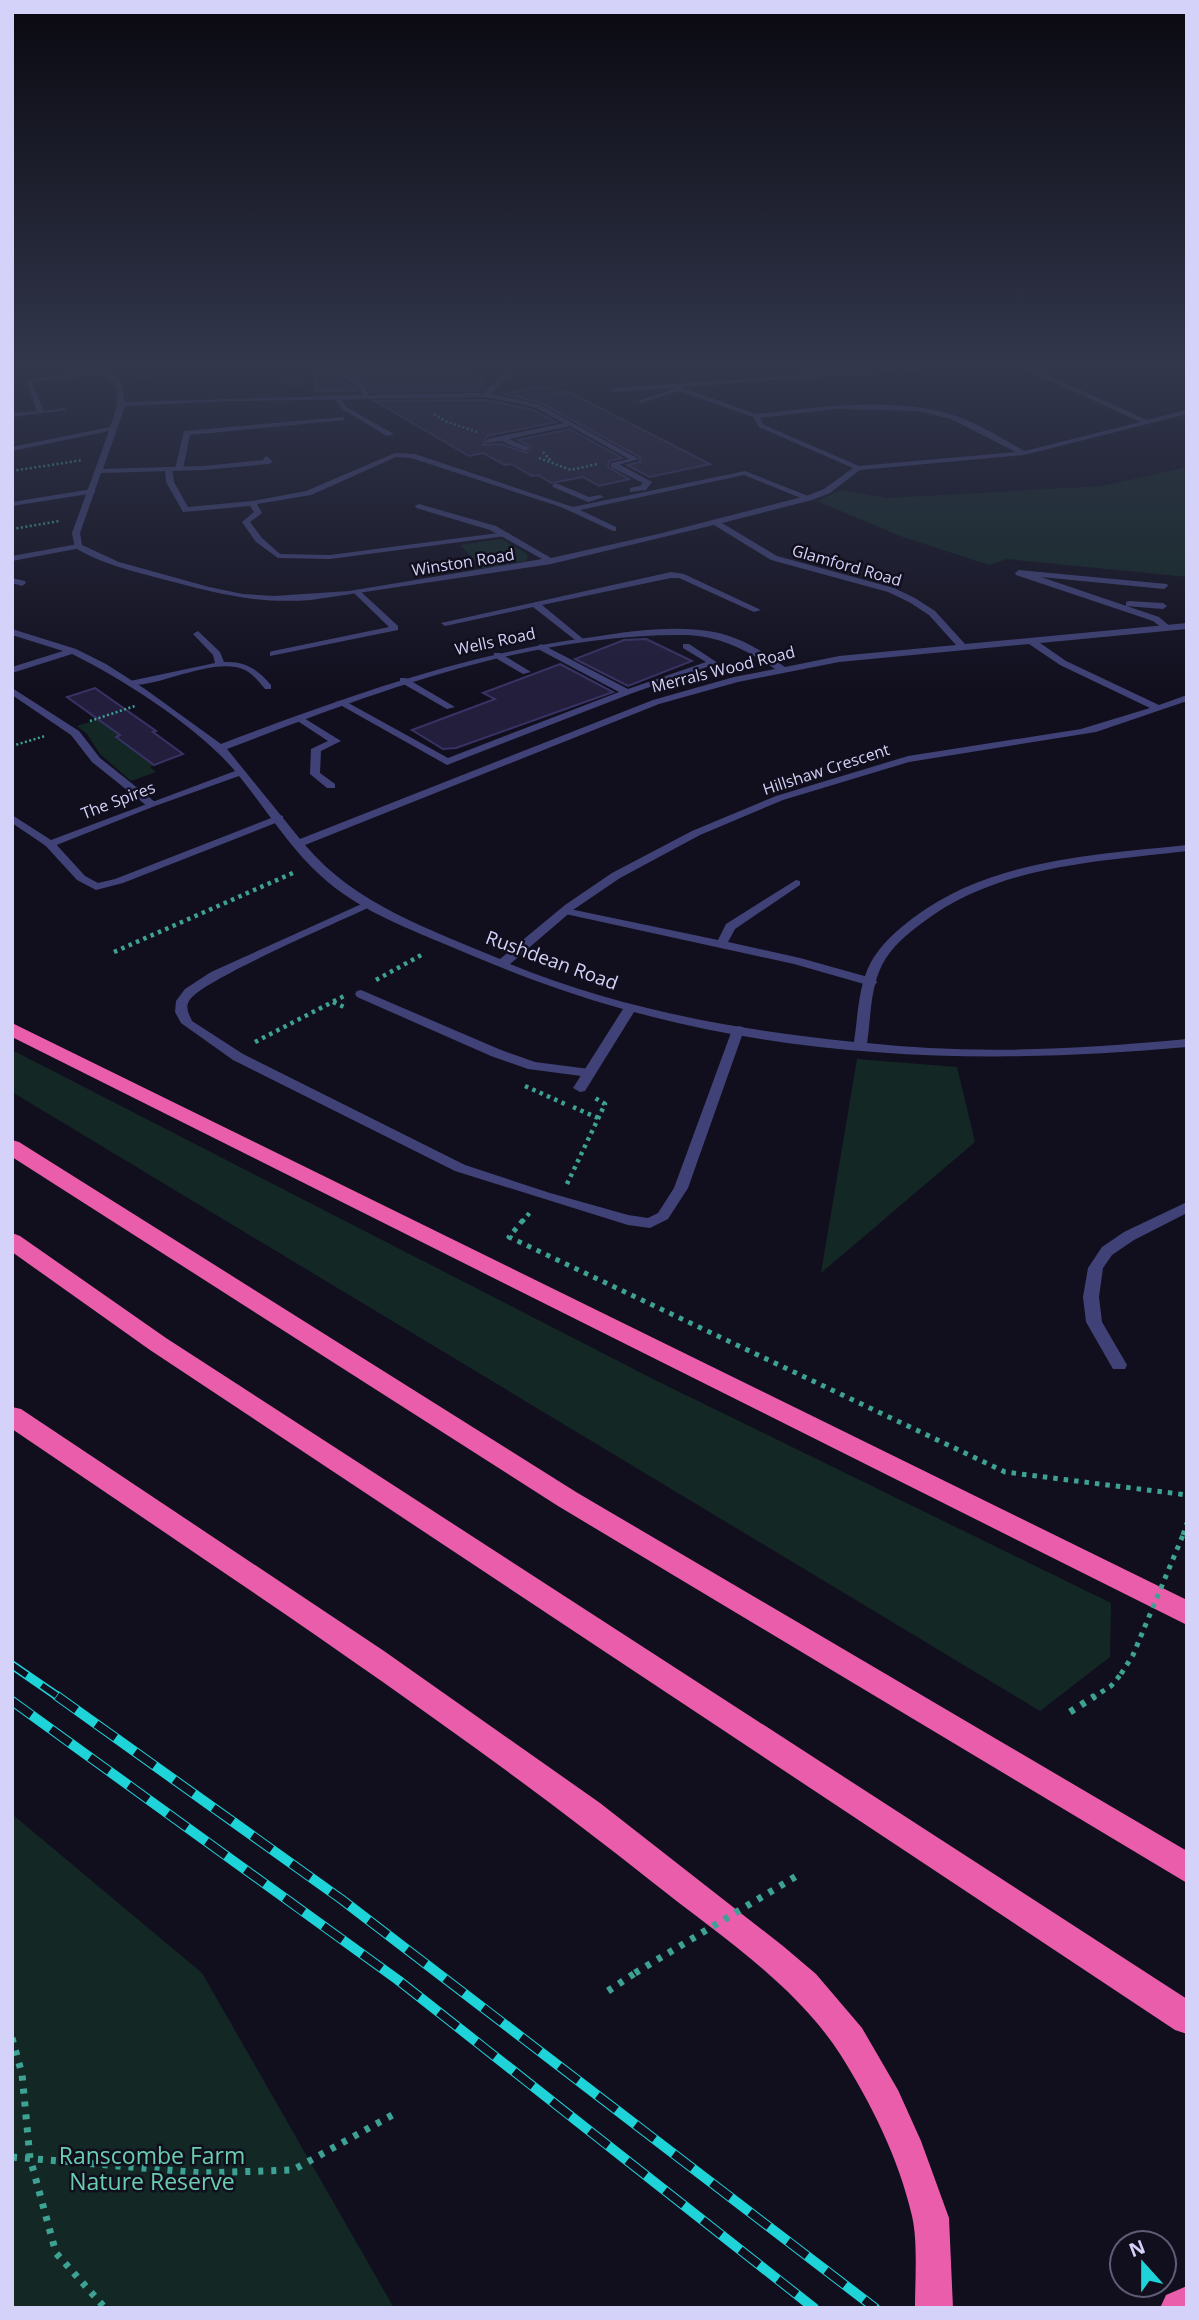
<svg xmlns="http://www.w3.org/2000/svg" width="1199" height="2320" font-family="'Open Sans',sans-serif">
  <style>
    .green { fill: #132725 }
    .building { fill: #221e3c; stroke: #393365; stroke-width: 2 }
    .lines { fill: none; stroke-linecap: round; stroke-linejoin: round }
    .path-far3 { stroke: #3da294; stroke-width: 2.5; stroke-dasharray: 2 2.5; stroke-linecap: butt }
    .path-far2 { stroke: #3da294; stroke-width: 4.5; stroke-dasharray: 3.5 4.5; stroke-linecap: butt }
    .path-far1 { stroke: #3da294; stroke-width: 5; stroke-dasharray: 4.5 6; stroke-linecap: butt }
    .path { stroke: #3da294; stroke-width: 7; stroke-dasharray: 5 8; stroke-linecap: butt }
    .lane { fill: #404277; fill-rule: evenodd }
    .street { fill: #404277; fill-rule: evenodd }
    .highway { fill: #e95daa; fill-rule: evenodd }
    .rail-far1-casing { stroke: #1ed4d9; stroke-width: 9 }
    .rail-casing { stroke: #1ed4d9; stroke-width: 10 }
    .rail-far1 { stroke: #110f1e; stroke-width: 6; stroke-dasharray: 18; stroke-linecap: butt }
    .rail { stroke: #110f1e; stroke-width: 8; stroke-dasharray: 24; stroke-linecap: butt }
    .path-bridge-far1 { stroke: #3da294; stroke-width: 5; stroke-dasharray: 4.5 6; stroke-linecap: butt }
    .path-bridge { stroke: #3da294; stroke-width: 7; stroke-dasharray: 5 8; stroke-linecap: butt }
    .labels { text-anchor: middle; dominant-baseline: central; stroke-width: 5; stroke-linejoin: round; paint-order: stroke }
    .far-street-label { font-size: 16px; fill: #d4d2f9; stroke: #110f1e }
    .street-label { font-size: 19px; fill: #d4d2f9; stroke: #110f1e }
    .near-park-label { font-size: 23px; fill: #69ceae; stroke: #110f1e }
  </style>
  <rect width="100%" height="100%" fill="#110f1e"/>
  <g class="green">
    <polygon points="120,367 242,367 249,372 131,380 126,369"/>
    <polygon points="258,367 283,367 282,374 295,374 300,381 308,381 308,385 287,385 267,373 259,374 257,371 265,370"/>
    <polygon points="1187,467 1187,577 1007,559 989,565 900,536 817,501 841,490 887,498 1102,486"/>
    <polygon points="501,539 526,553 528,558 526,561 483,569 460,545"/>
    <polygon points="98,719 120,735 116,737 120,740 126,738 154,765 150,767 156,772 131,781 100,754 87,734 77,726"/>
    <polygon points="12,1050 657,1381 1111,1603 1110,1657 1040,1711 12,1092"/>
    <polygon points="857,1059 957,1067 975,1142 821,1273"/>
    <polygon points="12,1814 202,1973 394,2308 12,2308"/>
  </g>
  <g class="building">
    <polygon points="315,367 322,367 357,391 315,391"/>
    <polygon points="336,367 474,367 474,378 481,378 484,390 371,392 364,382"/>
    <polygon points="545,386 559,393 567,391 710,464 650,477 627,465 640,462 640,457 539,402 504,394"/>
    <polygon points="486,400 533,410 556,422 487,436 483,445 501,444 526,453 531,450 530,446 518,440 570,429 622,458 609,461 608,467 629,479 599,486 583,477 551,483 538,475 532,476 511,464 505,465 483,453 469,456 375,401"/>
    <polygon points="646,639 692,661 628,686 575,659 624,640"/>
    <polygon points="560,664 613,692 456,748 443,749 412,730 495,699 483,693"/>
    <polygon points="95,688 156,731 153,732 183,754 154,765 116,737 120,735 67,697"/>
  </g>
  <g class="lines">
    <g class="path-far3">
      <polyline points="434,414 445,421 477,432"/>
      <polyline points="543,452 552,462"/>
      <polyline points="539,458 571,470 597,464"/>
      <polyline points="12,471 83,460"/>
      <polyline points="12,529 60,521"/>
      <polyline points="90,721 135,706"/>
      <polyline points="12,746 45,736"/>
    </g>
    <g class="path-far2">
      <polyline points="114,952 295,872"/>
      <polyline points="376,980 425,953"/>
      <polyline points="333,1002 344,1007"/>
      <polyline points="255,1042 344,996"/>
      <polyline points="525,1086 565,1104"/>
      <polyline points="573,1107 598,1118"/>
      <polyline points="567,1184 605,1104 595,1098"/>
      <polyline points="522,1222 532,1210"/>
    </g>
    <g class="path-far1">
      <polyline points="523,1220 509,1237 1005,1472 1187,1495"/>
      <polyline points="1183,1535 1187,1523"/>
      <polyline points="1092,1698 1111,1686 1121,1674"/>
    </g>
    <g class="path">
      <polyline points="1070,1712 1095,1696"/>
      <polyline points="608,1991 635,1973"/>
      <polyline points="12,2038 22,2074 30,2158 56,2253 105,2308"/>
      <polyline points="12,2157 202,2173 293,2170 396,2113"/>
    </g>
    <g class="lane">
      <polygon points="805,367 811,367 820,374 926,367 951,367 681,387 758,415 756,418 679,391 641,403 638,401 676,388 613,392 610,390 613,388 812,374"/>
      <polygon points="335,398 339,398 346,407 394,434 387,436 342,409"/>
      <polygon points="343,417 345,420 190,435 183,469 179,471 175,469 184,431"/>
      <polygon points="395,453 415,454 573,507 745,471 813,498 806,500 744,475 580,510 616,527 616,531 613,531 561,507 411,458 396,457 311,495 257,504 262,513 250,522 262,538 280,554 330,555 506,532 510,534 506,536 330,559 278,558 256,542 242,522 254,512 250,506 183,512 166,482 165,469 172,467 174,482 188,507 252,501 306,491"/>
      <polygon points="611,463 617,463 652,482 646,490 630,492 630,488 640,486 643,483 611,467"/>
      <polygon points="556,483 589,497 600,495 604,497 588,502 553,487 552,485"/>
      <polygon points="92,489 95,489 95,493 12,506 12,502"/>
      <polygon points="78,544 81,544 81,548 12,561 12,556"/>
      <polygon points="1019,570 1167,584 1168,586 1164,589 1041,577 1159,617 1172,628 1165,630 1153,621 1016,575 1015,573"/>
      <polygon points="671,572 684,574 761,610 754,612 679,578 671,578 542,605 582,638 584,640 579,643 533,607 445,626 441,623"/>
      <polygon points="12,578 25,581 26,583 22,586 12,583"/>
      <polygon points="358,589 398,626 398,630 270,656 270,652 273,651 389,627 355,594 354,592"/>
      <polygon points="1129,601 1163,603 1167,606 1163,609 1126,606 1126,602"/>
      <path d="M198,631L220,652L224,662C246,661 257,669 271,685V689H265C259,682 253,674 245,670C214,656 161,687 130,685V681L215,663L213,655L193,634Z"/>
      <polygon points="541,644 628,689 706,662 683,648 683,644 689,644 718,663 630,694 447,765 335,702 343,700 448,758 619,692 538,649 536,647"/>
      <polygon points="494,653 500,653 531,672 523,674 494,657"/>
      <polygon points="400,678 406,678 455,707 447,709 400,682"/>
      <polygon points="12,688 79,731 100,758 155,802 155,806 147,806 92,762 71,735 12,695"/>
      <polygon points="299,715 341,741 321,751 320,773 335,784 335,788 327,788 310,774 311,749 328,741 296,720 294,718"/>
      <polygon points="279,815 283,816 283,820 123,883 96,890 77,880 44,844 50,841 54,842 85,876 98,883 115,879"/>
      <polygon points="796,880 800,881 800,885 735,929 728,942 800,958 875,979 877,982 875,985 871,986 794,964 561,913 559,911 565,908 718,940 726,924"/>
      <path d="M366,902L370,903V907C343,920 197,982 189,1001C185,1008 189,1014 192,1021L243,1054L465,1165L550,1193L628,1215L648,1218L658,1213L674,1188L732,1030L738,1026L743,1027L744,1030L688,1188L668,1219L650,1228L628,1225L455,1171L233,1060L181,1023L175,1012L176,1001L185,989L211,972Z"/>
      <polygon points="361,990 501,1050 535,1062 589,1069 596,1073 589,1077 528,1069 491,1056 357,997 355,994 357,991"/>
    </g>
    <g class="street">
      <path d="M101,367H107L120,381L125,402L362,395L358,386L324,367H331L363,384L369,395L484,393L511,367H517L491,394L538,404L639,459L611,467V463L629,459L570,426L509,439L528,447L529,449L525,451L501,441L485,443L488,439L564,423L534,407L486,397L233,401L125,406L103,469L203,466L264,460L263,458L267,456L273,462L269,464L203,470L101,473L80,533L82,545L119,562L209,587L243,594L274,596L349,591L542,559L490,530L416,508L415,506L419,504L496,526L551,558L658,534L806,496L824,489L853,468L759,427L753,416L756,414C820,407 890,396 953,415C977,422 1002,439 1025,451L1140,422L1022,367H1029L1147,420L1187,410V414L1024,455L860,470L830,493L812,500L722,523L777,556L894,588L915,598L935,611L965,644L1187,623V629L1040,643L1066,661L1159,705L1187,695V701L1096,732L909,762L783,800L700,835L620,878L573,910L510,964C619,1009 737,1030 854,1042C858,1016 858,988 870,964C880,945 896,931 913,918C991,859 1093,855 1187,845V851C1096,862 998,865 922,923C907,934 891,947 882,965C870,989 871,1018 867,1043C973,1055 1080,1049 1187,1039V1047C1002,1064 814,1061 634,1012L585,1091L580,1092L573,1088L623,1009C562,992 505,970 447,945C402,926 357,909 321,876C289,847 266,809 239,776L155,806L54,846H46L12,823V815L51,840L235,771C198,727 123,679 72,654L12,673V667L63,651L12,635V629L76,649L106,664L145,689L221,744C343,698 463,654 593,637C632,631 674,625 714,632C741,637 763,652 785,667L839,656L956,645L929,615L909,602L888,592L771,560L714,525L551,564L311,600C254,604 216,593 162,579C132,571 102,564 75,548L72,533L109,431L12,451V447L110,427C118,406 123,391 106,373L32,382L44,411L64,408L67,410L12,417V413L37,411L26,379L103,370ZM835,409L919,411L951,419L1016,452L859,466L764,425L760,418ZM688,635C722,637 747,650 775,669L734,677L653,700L300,839L227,749C373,693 528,633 688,635ZM1029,644L1060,665L1150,708L1081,729L908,756L776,796L692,831L612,873L565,905L500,959C429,929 356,905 305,845L659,704L738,682L839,662Z"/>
      <polygon points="1187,1202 1187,1213 1134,1240 1112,1255 1103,1268 1099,1297 1102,1322 1127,1365 1125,1369 1113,1369 1086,1322 1083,1297 1088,1268 1102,1247 1124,1232"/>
    </g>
    <g class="highway">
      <polygon points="12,1023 1187,1600 1187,1625 12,1037"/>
      <polygon points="12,1140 19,1142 576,1492 1187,1851 1187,1883 558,1506 12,1157"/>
      <polygon points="12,1233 20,1236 166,1338 1187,1999 1187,2034 1175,2030 150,1350 12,1252"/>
      <path d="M12,1407L21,1409L384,1651L600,1803L783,1946L816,1974L862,2028L898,2090L921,2141L949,2218L953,2308H915C915,2280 918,2242 912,2216C899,2159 871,2103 840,2054C794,1983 716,1933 651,1881C447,1719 228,1576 12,1429Z"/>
      <polygon points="1187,2286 1187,2308 1160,2308 1166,2295"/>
    </g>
    <defs>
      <polyline id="rail-far1" points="12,1665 60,1698"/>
      <g id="rail">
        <polyline points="57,1696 341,1899 875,2308"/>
        <polyline points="12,1701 398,1980 814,2308"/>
      </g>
    </defs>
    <use href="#rail-far1" class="rail-far1-casing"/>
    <use href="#rail" class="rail-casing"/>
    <use href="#rail-far1" class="rail-far1"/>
    <use href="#rail" class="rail"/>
    <polyline class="path-bridge-far1" points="1121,1674 1133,1655 1183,1535"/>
    <polyline class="path-bridge" points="635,1973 800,1874"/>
  </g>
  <linearGradient id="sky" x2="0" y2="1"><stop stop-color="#090810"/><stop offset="0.53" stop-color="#32374c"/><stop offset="1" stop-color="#32374c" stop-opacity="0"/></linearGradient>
  <rect width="1199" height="691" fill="url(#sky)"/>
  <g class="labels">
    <g class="far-street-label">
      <text transform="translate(463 562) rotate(-9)">Winston Road</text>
      <text transform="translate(847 565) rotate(16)">Glamford Road</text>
      <text transform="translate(495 641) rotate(-12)">Wells Road</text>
      <text transform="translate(723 669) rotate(-14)">Merrals Wood Road</text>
      <text transform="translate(826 769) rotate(-18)">Hillshaw Crescent</text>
      <text transform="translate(118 800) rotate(-21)">The Spires</text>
    </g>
    <g class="street-label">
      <text transform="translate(552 960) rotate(20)">Rushdean Road</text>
    </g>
    <g class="near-park-label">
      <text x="152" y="2155">Ranscombe Farm<tspan x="152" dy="26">Nature Reserve</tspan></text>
    </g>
  </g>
  <rect width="1199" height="2320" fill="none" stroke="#d4d2f9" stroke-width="28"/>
  <g transform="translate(1143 2264) rotate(339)"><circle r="33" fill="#110f1e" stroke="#5f5d76" stroke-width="2"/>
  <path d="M0-5L12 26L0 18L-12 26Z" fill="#1ed4d9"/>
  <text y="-10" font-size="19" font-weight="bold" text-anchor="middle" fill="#d4d2f9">N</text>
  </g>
</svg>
